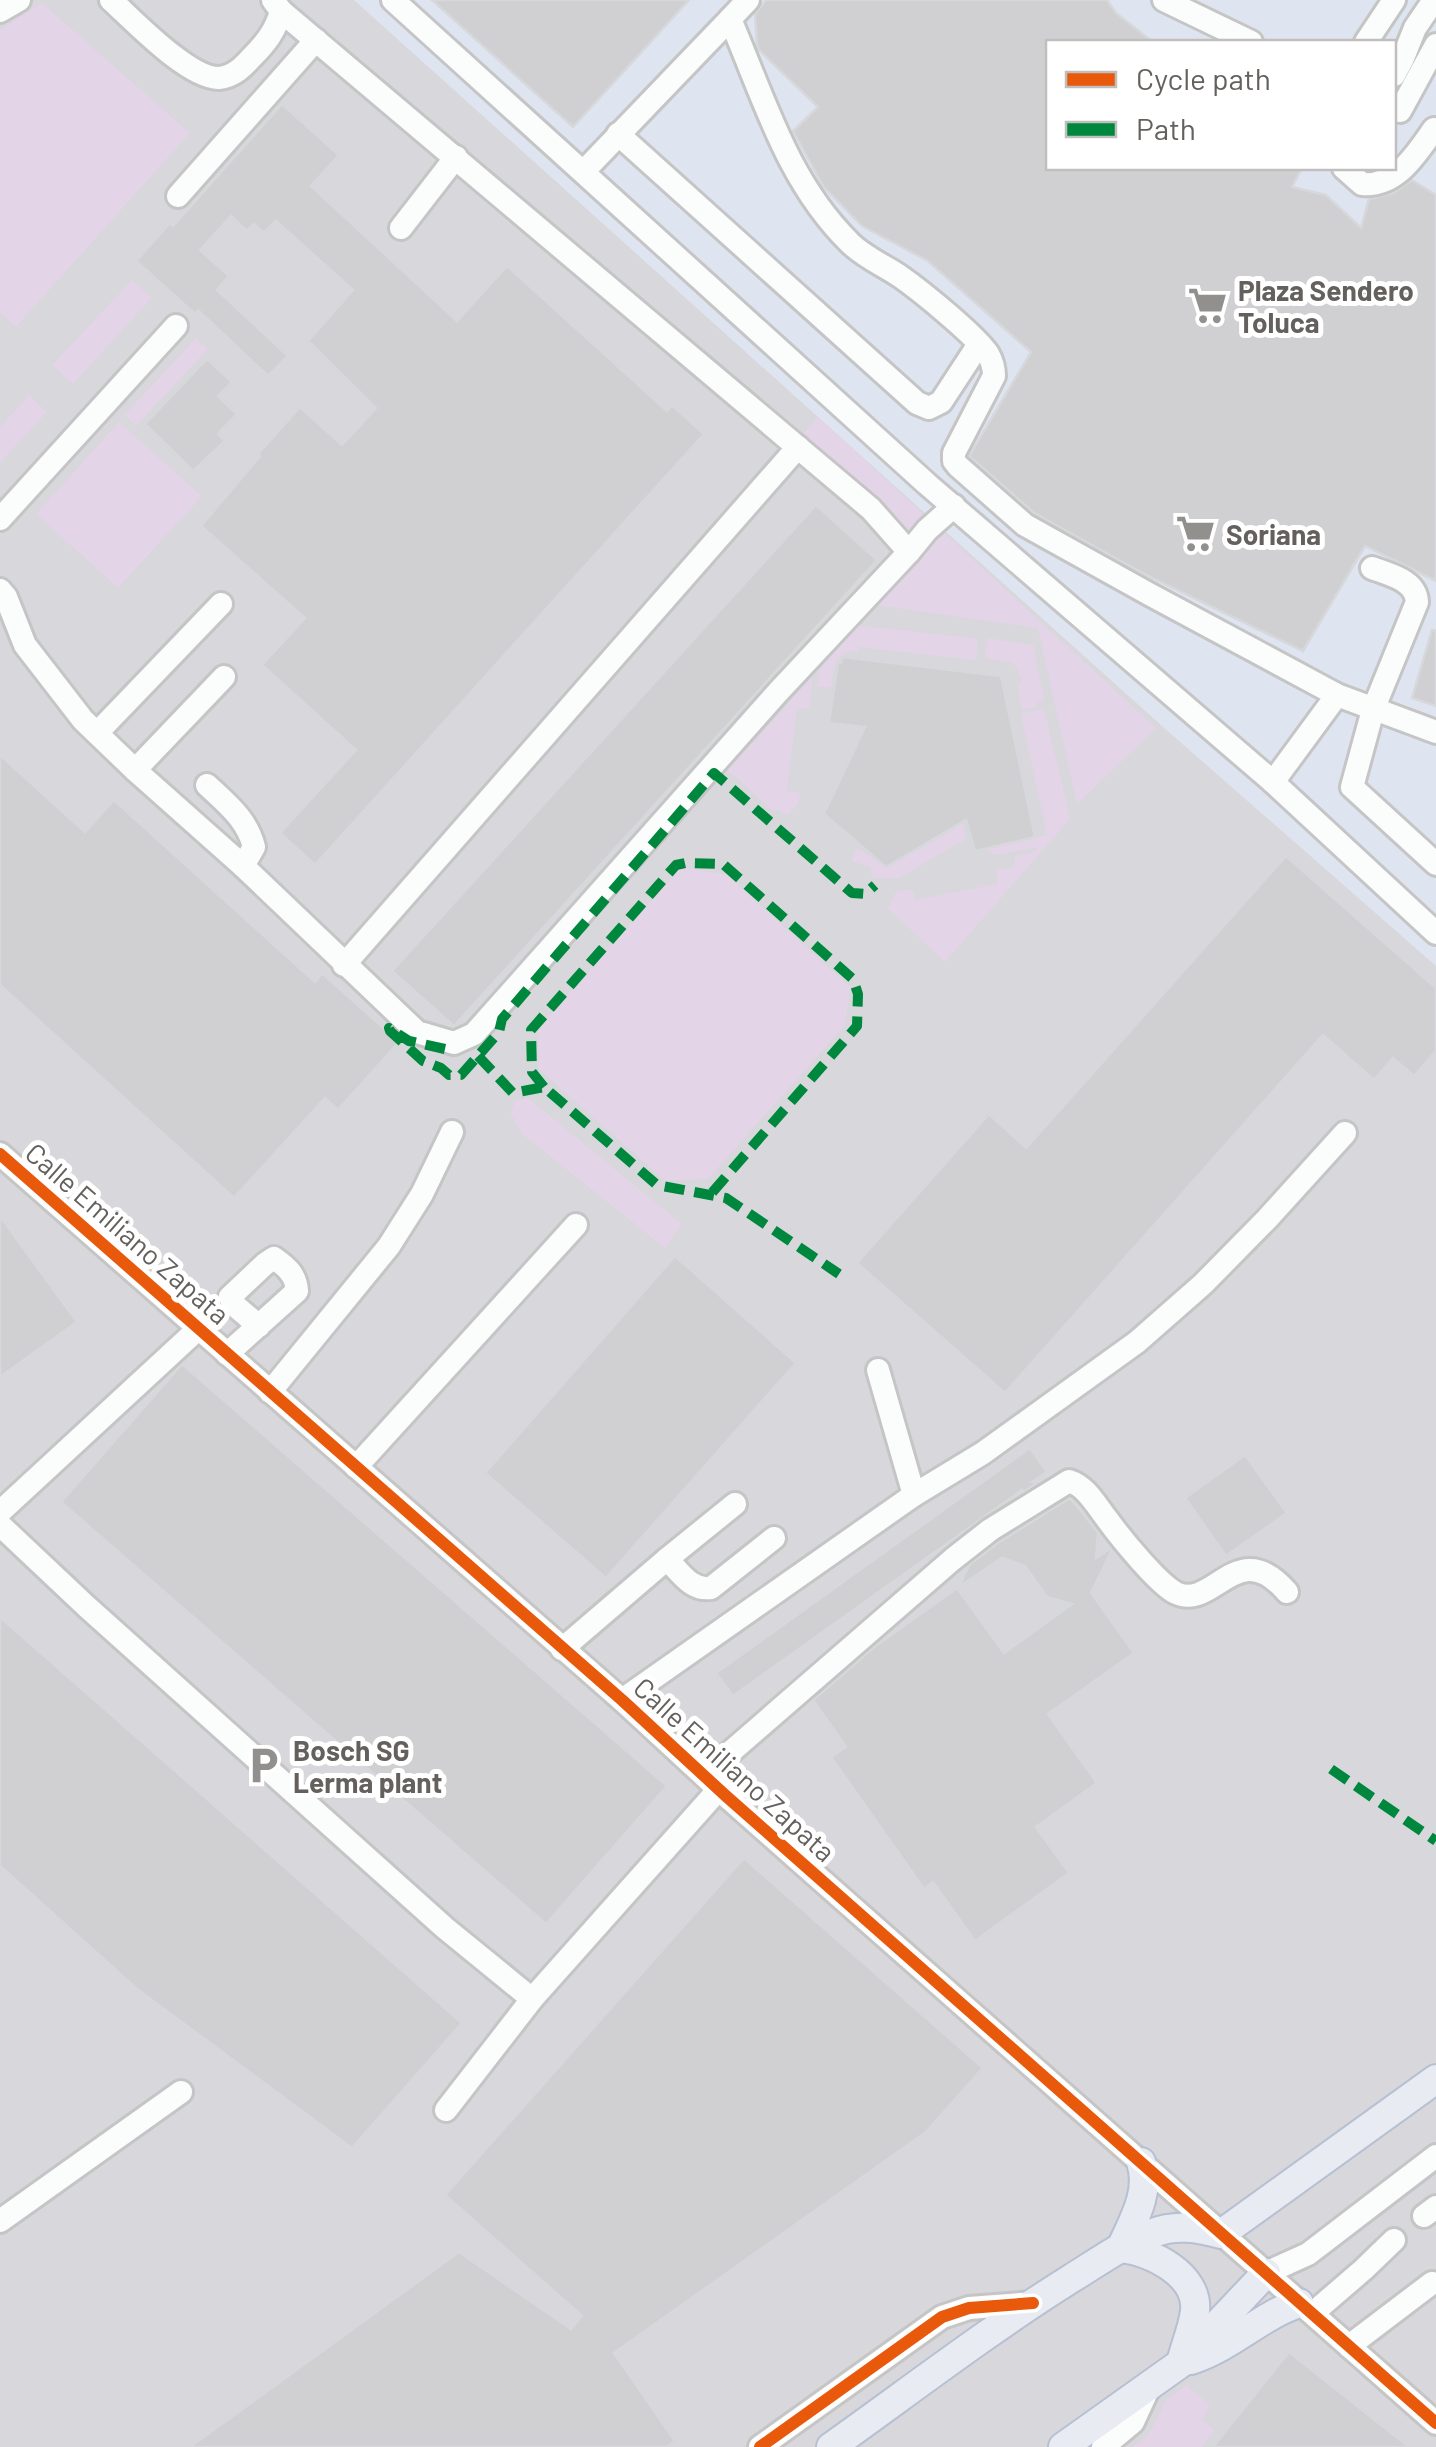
<svg xmlns="http://www.w3.org/2000/svg" width="1436" height="2447" font-family="Barlow,sans-serif">
  <style>
    .commercial { fill: #dfe4f1; fill-rule: evenodd }
    .industrial { fill: #d7d7dc }
    .green { fill: #e4d4e7 }
    .building { fill: #d0d0d2; stroke: #d6d8db; stroke-width: 2.5 }
    .lines { fill: none; stroke-linecap: round; stroke-linejoin: round }
    .minor-casing { stroke: #c5c5c5; stroke-width: 28 }
    .major-casing { stroke: #b7c0d2; stroke-width: 32 }
    .minor { stroke: #fbfcfc; stroke-width: 22 }
    .major { stroke: #e8ebf2; stroke-width: 28 }
    .quiet { stroke: #00873e; stroke-width: 10; stroke-dasharray: 20 10; stroke-linecap: butt }
    .cycleway-casing { stroke: #fff; stroke-width: 19 }
    .cycleway { stroke: #e8590c; stroke-width: 12 }
    .labels { text-anchor: middle; dominant-baseline: central; stroke-width: 10; stroke-linejoin: round; paint-order: stroke }
    .poi-label { font-size: 28px; font-weight: bold; fill: #64605d; stroke: #fff; text-anchor: start }
    .street-label { font-size: 28px; fill: #64605d; stroke: #fff }
  </style>
  <rect width="100%" height="100%" fill="#e7e8ec"/>
  <path class="commercial" d="M354,0H1436V966L1162,726ZM1048,42H1394V168H1048Z"/>
  <polygon class="industrial" points="0,0 354,0 1162,726 1436,966 1436,2447 0,2447"/>
  <g class="green">
    <polygon points="42,3 190,133 16,327 0,313 0,62 2,60 0,60 0,30"/>
    <polygon points="132,280 152,298 73,384 52,365"/>
    <polygon points="196,338 208,349 136,426 124,415"/>
    <polygon points="29,395 47,412 0,463 0,427"/>
    <polygon points="818,417 1156,728 1077,804 1038,628 876,605 873,597 902,539 800,437"/>
    <polygon points="119,422 202,496 118,588 36,514"/>
    <polygon points="854,625 978,639 976,660 859,647 858,652 847,651 836,661 831,687 817,687 819,671"/>
    <polygon points="987,638 1033,645 1044,700 1036,702 1037,707 1022,710 1018,685 1022,681 1014,663 985,658"/>
    <polygon points="813,676 809,709 797,708 787,791 800,793 799,803 787,816 780,810 773,811 728,770"/>
    <polygon points="1044,708 1070,819 945,962 888,908 896,892 912,889 916,900 997,884 997,870 1014,867 1015,855 1032,853 1039,847 994,855 986,849 1047,835 1021,714"/>
    <polygon points="945,746 966,839 899,878 872,878 870,867 852,861 856,847 887,867 956,828 937,753"/>
    <polygon points="681,867 727,875 850,987 845,1025 708,1179 665,1181 538,1068 538,1028"/>
    <polygon points="528,1098 682,1224 665,1248 522,1134 511,1115 514,1101"/>
    <polygon points="1187,2385 1210,2405 1202,2420 1215,2430 1201,2447 1132,2447 1147,2437 1167,2399"/>
  </g>
  <g class="building">
    <polygon points="432,0 689,0 573,127"/>
    <polygon points="766,0 1107,0 1116,13 1153,42 1048,42 1048,168 1302,168 1292,187 1326,195 1361,228 1369,199 1393,193 1412,180 1436,195 1436,581 1365,546 1303,651 1146,575 1034,513 969,456 1031,352 928,261 862,226 823,186 793,131 818,107 759,50 757,46 755,14"/>
    <polygon points="282,104 339,155 311,186 457,321 507,266 667,411 672,405 704,434 315,865 280,833 356,750 262,665 305,618 201,526 260,456 258,454 300,407 342,445 376,408 308,341 353,290 276,221 264,233 254,224 247,231 231,216 200,250 229,276 217,290 288,356 268,376 198,310 195,314 136,261 170,223 173,226"/>
    <polygon points="207,359 232,382 218,396 237,414 218,434 225,441 193,471 145,424"/>
    <polygon points="816,505 877,560 454,1026 392,971"/>
    <polygon points="1432,630 1436,631 1436,706 1412,698"/>
    <polygon points="842,657 1001,676 1035,837 975,851 966,820 886,867 824,814 865,727 829,723 838,662 841,663"/>
    <polygon points="0,755 85,832 114,800 315,982 322,973 399,1042 338,1110 325,1098 234,1198 0,985"/>
    <polygon points="1286,856 1436,988 1436,1051 1414,1076 1393,1058 1374,1080 1323,1035 1005,1393 857,1263 989,1114 1026,1148"/>
    <polygon points="0,1216 77,1322 0,1377"/>
    <polygon points="675,1256 796,1363 606,1578 485,1473"/>
    <polygon points="182,1364 667,1786 546,1924 61,1502"/>
    <polygon points="1030,1448 1047,1472 1032,1482 1037,1483 1022,1493 1022,1490 733,1696 716,1673"/>
    <polygon points="1245,1455 1287,1513 1226,1556 1185,1498"/>
    <polygon points="1070,1498 1098,1532 1096,1558 1111,1548 1112,1550 1091,1593 1134,1653 1048,1714 1097,1783 1036,1827 1069,1873 975,1941 933,1882 924,1889 831,1757 846,1747 813,1700 874,1647 957,1588 1004,1653 1072,1604 1047,1597 1025,1566 1002,1558 959,1587 969,1565 999,1542"/>
    <polygon points="0,1617 462,2023 352,2148 137,1989 0,1866"/>
    <polygon points="744,1858 983,2068 926,2132 614,2353 675,2441 667,2447 190,2447 459,2252 571,2329 582,2316 445,2195"/>
    <polygon points="1289,2352 1409,2447 1213,2447"/>
  </g>
  <g class="lines">
    <defs>
      <g id="minor">
        <path d="M111,0C133,20 189,79 219,78C233,77 243,67 252,57C266,43 276,30 281,11"/>
        <polyline points="393,0 927,484 1273,782 1436,933"/>
        <path d="M748,0L730,19C764,98 787,181 850,243C864,257 885,266 901,277C921,291 975,335 988,354C992,361 994,368 994,376L954,453V461L958,466L1025,525L1149,594L1337,695L1436,732"/>
        <polyline points="1164,0 1251,42"/>
        <polyline points="0,11 19,0"/>
        <polyline points="1366,42 1394,0"/>
        <polyline points="1394,75 1403,58 1415,28 1434,0"/>
        <polyline points="1400,111 1436,45"/>
        <polyline points="618,134 917,403 929,408 941,402 979,344"/>
        <path d="M1344,168L1362,184C1397,187 1416,154 1434,129"/>
        <polyline points="584,171 730,19"/>
        <polyline points="178,196 316,40"/>
        <polyline points="401,228 456,157"/>
        <polyline points="0,519 176,326"/>
        <polyline points="909,552 927,530 954,506"/>
        <path d="M1372,568C1390,575 1416,580 1417,602L1373,710L1352,787L1436,864"/>
        <polyline points="0,590 6,597 25,645 83,720 135,770 243,866 417,1032 454,1043 474,1034 778,692 909,552 871,509 281,11 273,0"/>
        <polyline points="97,733 221,604"/>
        <polyline points="135,770 224,677"/>
        <polyline points="1273,782 1337,695"/>
        <path d="M207,785C227,804 247,819 254,847L243,866"/>
        <polyline points="344,965 798,447"/>
        <polyline points="0,1154 622,1700 726,1796 1436,2423"/>
        <path d="M227,1354L297,1291C296,1275 287,1267 274,1258L265,1264L230,1297L233,1304L259,1326"/>
        <polyline points="878,1370 914,1495"/>
        <polyline points="270,1392 389,1246 422,1194 452,1132"/>
        <polyline points="356,1467 576,1225"/>
        <path d="M735,1504L667,1559C680,1572 691,1591 711,1588L774,1538"/>
        <polyline points="0,1512 198,1329"/>
        <polyline points="0,1525 86,1606 445,1928 532,1999"/>
        <polyline points="562,1649 667,1559"/>
        <polyline points="622,1700 914,1495 983,1453 1137,1342 1203,1284 1267,1219 1345,1133"/>
        <path d="M704,1775L953,1559L990,1530L1069,1481C1086,1486 1096,1505 1107,1519C1120,1537 1158,1584 1176,1593C1214,1611 1237,1534 1287,1592"/>
        <polyline points="446,2110 532,1999 719,1789"/>
        <polyline points="1424,2216 1436,2207"/>
        <polyline points="0,2221 181,2092"/>
        <polyline points="1266,2273 1308,2254 1436,2156"/>
        <polyline points="1313,2313 1364,2269 1394,2240"/>
        <polyline points="1349,2346 1432,2283"/>
        <polyline points="760,2447 942,2317 969,2308 1033,2303"/>
        <polyline points="1103,2447 1133,2422 1151,2383"/>
      </g>
      <g id="major">
        <path d="M1141,2162C1151,2192 1133,2221 1121,2248C1151,2251 1199,2275 1195,2311C1193,2327 1186,2344 1182,2359"/>
        <path d="M1191,2360C1233,2346 1260,2316 1299,2303"/>
        <path d="M831,2447C911,2390 989,2330 1072,2278C1098,2262 1124,2243 1153,2233C1176,2224 1198,2228 1221,2234L1436,2079"/>
        <polyline points="1063,2447 1181,2363 1266,2273"/>
      </g>
    </defs>
    <use href="#minor" class="minor-casing"/>
    <use href="#major" class="major-casing"/>
    <use href="#minor" class="minor"/>
    <use href="#major" class="major"/>
    <g class="quiet">
      <polyline points="445,1049 409,1041 389,1028 390,1031 423,1061 441,1068 449,1075 461,1075 499,1032 502,1019 714,773 852,893 865,894 875,885"/>
      <polyline points="478,1056 513,1093 544,1087 657,1185 726,1198 839,1274"/>
      <polyline points="544,1087 532,1072 531,1030 676,865 685,863 723,864 853,979 858,994 857,1026 710,1195"/>
      <polyline points="1331,1769 1436,1841"/>
    </g>
    <defs>
      <g id="cycleway">
        <polyline points="0,1154 622,1700 726,1796 1436,2423"/>
        <polyline points="760,2447 942,2317 969,2308 1033,2303"/>
      </g>
    </defs>
    <use href="#cycleway" class="cycleway-casing"/>
    <use href="#cycleway" class="cycleway"/>
  </g>
  <defs>
    <symbol id="supermarket-bare" viewBox="-9 -9 18 18"><path d="M-6-5.5h2.5l.6 2H6L4.5 2H-2.5L-4.4-4H-6ZM-1.5 3.2a1.3 1.3 0 1 0 .1 0ZM3 3.2a1.3 1.3 0 1 0 .1 0Z" fill="#92908f" stroke="#fff" stroke-width="2.5" paint-order="stroke"/></symbol>
    <symbol id="parking-bare" viewBox="-9 -9 18 18"><path d="M-3.5-5.5H1a3.5 3.5 0 0 1 0 7H-1V5.5H-3.5ZM-1-3.4V-.6H.8a1.4 1.4 0 0 0 0-2.8Z" fill="#92908f" stroke="#fff" stroke-width="2.5" paint-order="stroke"/></symbol>
  </defs>
  <g fill-rule="evenodd">
    <use href="#supermarket-bare" x="1180" y="278" width="55" height="55"/>
    <use href="#supermarket-bare" x="1168" y="506" width="55" height="55"/>
    <use href="#parking-bare" x="236" y="1738" width="55" height="55"/>
  </g>
  <g class="labels">
    <g class="poi-label">
      <text x="1238" y="290">Plaza Sendero<tspan x="1238" dy="32">Toluca</tspan></text>
      <text x="1226" y="534">Soriana</text>
      <text x="293" y="1750">Bosch SG<tspan x="293" dy="32">Lerma plant</tspan></text>
    </g>
    <g class="street-label">
      <text transform="translate(128 1233) rotate(41)">Calle Emiliano Zapata</text>
      <text transform="translate(735 1769) rotate(42)">Calle Emiliano Zapata</text>
    </g>
  </g>
  <rect x="1046" y="40" width="350" height="130" fill="#ffffff" stroke="#c1bfbe" stroke-width="2.5"/>
  <rect x="1066" y="72" width="50" height="15" fill="#e8590c" stroke="#c1bfbe" stroke-width="2.5"/>
  <text x="1136" y="90" font-size="30" fill="#64605d">Cycle path</text>
  <rect x="1066" y="122" width="50" height="15" fill="#00873e" stroke="#c1bfbe" stroke-width="2.5"/>
  <text x="1136" y="140" font-size="30" fill="#64605d">Path</text>
</svg>
